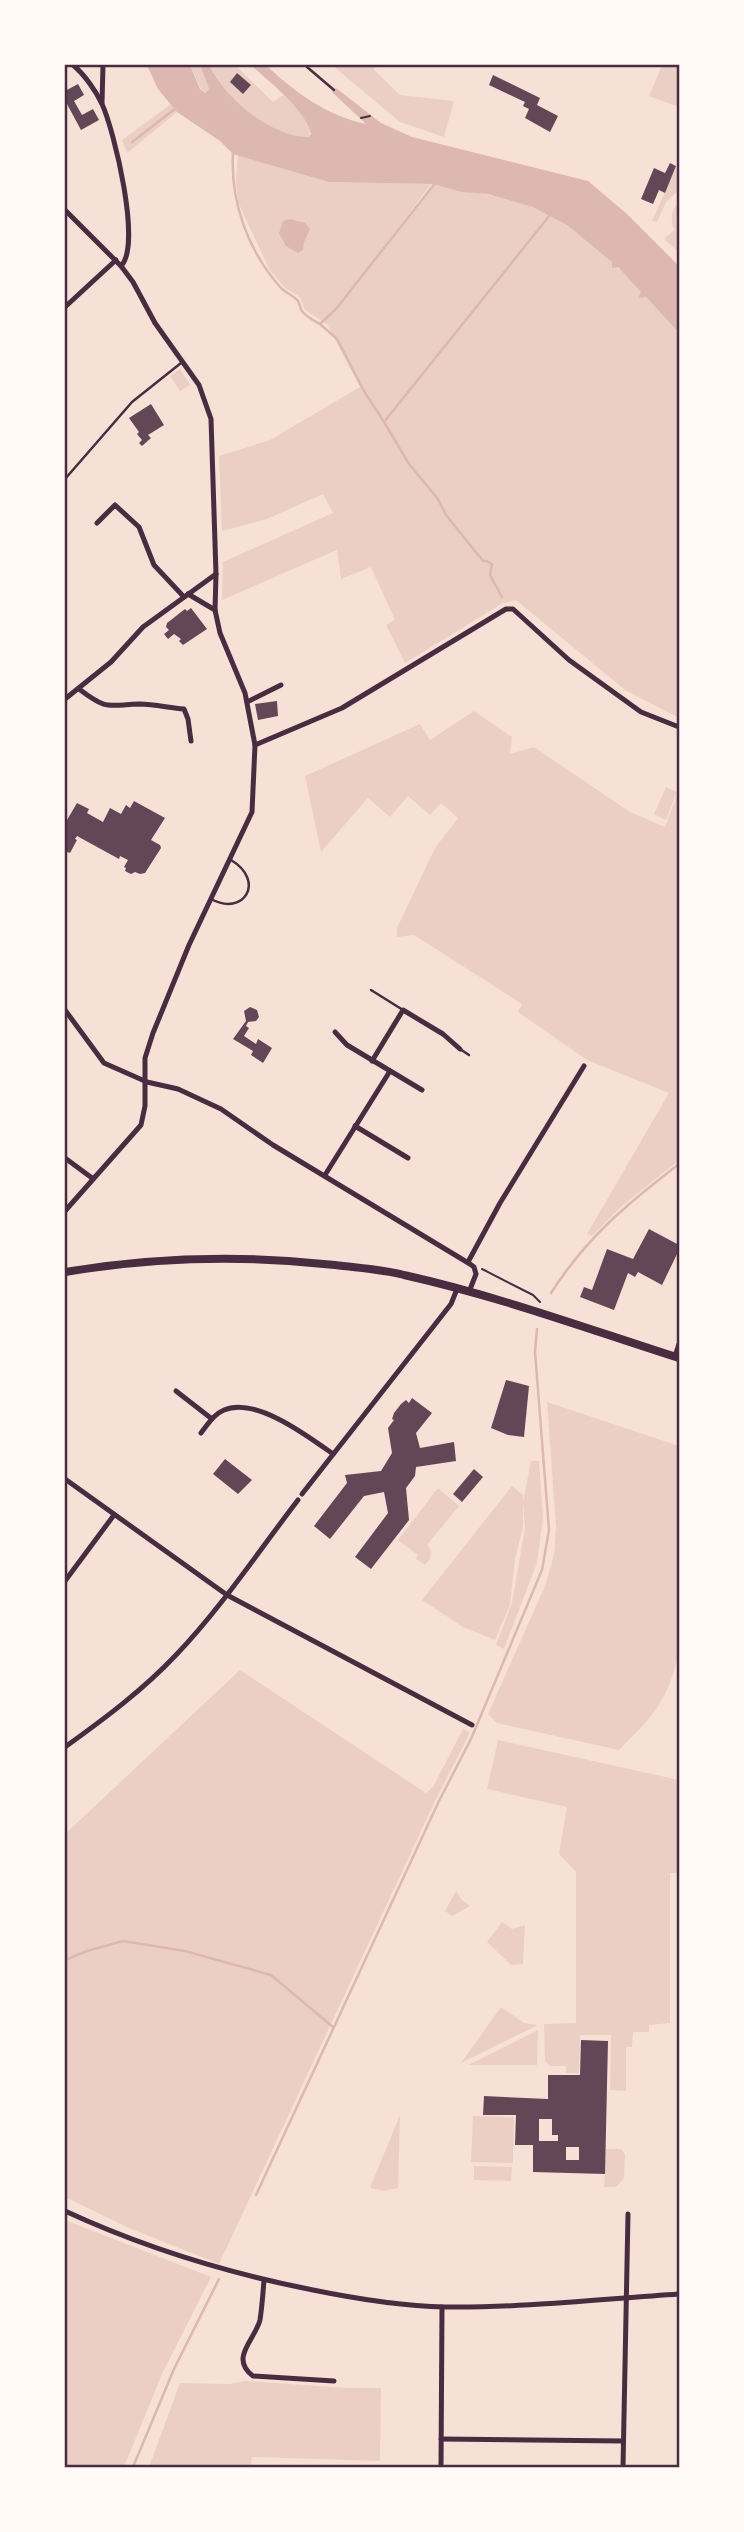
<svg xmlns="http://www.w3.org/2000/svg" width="744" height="2532" font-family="Karla,sans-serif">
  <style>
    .green { fill: #ebcfc5 }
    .water { fill: #dcb8b0 }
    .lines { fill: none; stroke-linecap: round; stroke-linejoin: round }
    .stream { stroke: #dcb8b0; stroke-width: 2.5 }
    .building { fill: #644757; fill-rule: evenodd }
    .path { stroke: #4a2c40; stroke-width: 2 }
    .service { stroke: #4a2c40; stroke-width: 2.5 }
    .minor { stroke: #4a2c40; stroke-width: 5 }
    .primary { stroke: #4a2c40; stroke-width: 8 }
    .neatline { fill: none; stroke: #4a2c40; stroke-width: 2.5 }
  </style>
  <rect width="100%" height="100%" fill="#f7e1d7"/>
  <g class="green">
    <polygon points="190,65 200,65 209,89 205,93 201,89"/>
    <path d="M209,65H235L273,102L283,95C294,105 313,121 309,137C271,139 223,97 209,65Z"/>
    <polygon points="332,65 381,65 373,69 400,95 454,101 444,137 400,122"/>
    <polygon points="662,65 679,65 679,107 649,96"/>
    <polygon points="171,104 177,112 127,153 122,140"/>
    <path d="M238,155L329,182L431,184L375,259L433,184C466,193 501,194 533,207C593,232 636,287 679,333V718L625,690L516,600L503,603L405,663L386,625L395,620L371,567L341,579L337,550L222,600L223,562L333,513L323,494L267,519L222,531L219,456L270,440L360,387L327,324L305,310L300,297L284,287L269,269L238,202L236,179Z"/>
    <polygon points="676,167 679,169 679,190 666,202 657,222 652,221"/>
    <path d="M679,201V251H677L664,239L674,230C670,218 671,211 679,201Z"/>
    <polygon points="180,369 190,385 180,391 170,376"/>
    <polygon points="474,711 512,737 510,754 534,747 630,812 665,827 679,789 679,1160 621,1207 592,1236 587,1234 669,1093 587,1060 518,1012 522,1004 414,935 397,937 397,928 435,848 458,818 441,803 430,815 408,796 390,817 368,798 321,852 305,776 420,724 430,740"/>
    <polygon points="666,787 677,792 666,820 654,814"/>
    <path d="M547,1402L679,1446V1663H676C667,1703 647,1722 619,1750L497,1723L488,1714L545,1586L554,1555L556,1527Z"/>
    <polygon points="531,1461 539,1461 543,1518 537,1563 504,1649 496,1645 512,1603 525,1527 523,1502"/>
    <polygon points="512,1486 523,1495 523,1527 515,1559 510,1605 495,1640 463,1627 422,1600"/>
    <polygon points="438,1488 459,1506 427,1545 431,1550 430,1559 425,1565 416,1559 418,1555 398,1540"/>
    <polygon points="240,1670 426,1793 433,1787 463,1729 470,1733 435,1801 219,2264 129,2228 65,2197 65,1834"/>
    <polygon points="498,1740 679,1780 679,1873 670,1873 670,2023 649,2025 649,2032 633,2032 632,2047 626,2047 626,2091 610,2090 611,2035 580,2035 579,2073 566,2073 566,2066 550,2066 545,2061 544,2024 576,2023 576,1872 559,1854 567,1807 487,1789"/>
    <polygon points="456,1891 462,1900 470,1906 452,1916 445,1911"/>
    <polygon points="502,1922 512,1929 525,1925 523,1964 511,1965 487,1942"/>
    <polygon points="501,2007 524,2023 538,2025 461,2063"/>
    <polygon points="538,2030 537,2065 468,2065"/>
    <polygon points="400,2115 398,2188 384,2191 370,2188"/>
    <polygon points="473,2116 514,2117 513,2163 471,2162"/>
    <polygon points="606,2149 621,2149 625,2154 624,2178 616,2187 604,2187"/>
    <polygon points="474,2166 512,2167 511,2181 474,2180"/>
    <polygon points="65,2220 211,2277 162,2374 124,2467 65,2467"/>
    <polygon points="245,2381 347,2388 381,2388 380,2461 252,2457 251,2467 149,2467 180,2383 229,2384"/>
  </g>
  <g class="water">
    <path d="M147,65H190L200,89L205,93L209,89L200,65H209C224,97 271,138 309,137L311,134C307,111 268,81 251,65H266C293,91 327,116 366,124L332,92L336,88L381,123L412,137L588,181L627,214L679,266V333L646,297L638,298L641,292L618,267L612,268V262L567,225L533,207L488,194L462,192L433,184L329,182L233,154L220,141L177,112L158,89Z"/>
    <polygon points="290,219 305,223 310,229 304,242 303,250 298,253 286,246 279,233 283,221"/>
  </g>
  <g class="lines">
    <g class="stream">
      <polyline points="132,142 176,108"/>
      <path d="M233,152C230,202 248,251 281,288C286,293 294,296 298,301C300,304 300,309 302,311C306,317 315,321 320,324"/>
      <polyline points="384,422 364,391 337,339 320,324 336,309 436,182"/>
      <polyline points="502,597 490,575 492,564 487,561 483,561 446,515 438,499 409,464 384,422 550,215"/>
      <path d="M551,1293C587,1237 627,1204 679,1164"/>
      <polyline points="65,1960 87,1951 123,1941 185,1951 271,1975 333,2027"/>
      <polyline points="256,2195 439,1801 471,1739 542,1570 549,1530 535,1352 537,1329"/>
      <polyline points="133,2467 174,2369 219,2279"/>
    </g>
  </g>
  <g class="building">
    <polygon points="237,73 251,85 243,94 230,82"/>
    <polygon points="493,75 540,98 537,105 558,116 550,132 525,118 529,109 523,106 525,102 489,85"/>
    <polygon points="78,84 84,95 74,101 82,115 93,109 99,120 81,130 67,104 65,105 65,91"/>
    <polygon points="670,163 676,166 665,193 659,190 653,204 641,199 654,168 665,173"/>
    <polygon points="151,404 164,425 148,435 151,438 142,446 139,443 142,440 137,434 139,432 129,418"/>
    <polygon points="191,608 207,629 183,645 179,641 181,639 174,634 168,639 164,634 169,630 166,627 167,623 185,609 187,611"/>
    <polygon points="277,701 278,716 258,720 255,704"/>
    <polygon points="134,801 165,818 151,840 160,845 161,848 145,873 140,874 135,872 131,874 125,871 126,868 124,867 128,860 120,856 119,859 77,836 75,839 77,840 70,853 65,851 65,819 67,820 77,803 89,809 87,813 103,822 110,808 121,814 126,805 130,808"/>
    <polygon points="250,1007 257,1010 259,1017 256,1021 248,1022 246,1026 249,1028 244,1036 256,1044 258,1039 272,1048 263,1063 251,1055 253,1051 233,1039 246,1021 244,1011"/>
    <polygon points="649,1229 679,1245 679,1250 662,1285 638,1272 635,1277 628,1273 614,1310 580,1297 584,1287 592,1290 607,1249 633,1259"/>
    <polygon points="506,1380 529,1386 524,1437 508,1435 491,1428"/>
    <polygon points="412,1398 432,1413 416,1433 420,1448 454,1442 456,1461 416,1467 415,1476 406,1488 409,1520 371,1569 355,1557 388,1513 384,1492 364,1496 330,1539 314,1526 347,1483 345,1475 381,1471 392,1453 388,1428 394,1420 392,1419 394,1413 401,1404 406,1400 409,1403"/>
    <polygon points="225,1459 252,1480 238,1494 213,1474"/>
    <polygon points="474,1469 483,1477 462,1502 453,1494"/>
    <path d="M581,2040L608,2041L605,2174L533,2172V2145H515L516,2115H483L484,2096L548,2099V2075H580ZM539,2119H552V2135H558V2141H539ZM566,2147H579V2160H566Z"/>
  </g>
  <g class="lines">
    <g class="path">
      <polyline points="361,118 370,116"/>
      <polyline points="482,1269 533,1295 540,1302"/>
    </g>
    <g class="service">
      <polyline points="307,67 334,90"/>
      <polyline points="65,479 132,402 181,363"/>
      <path d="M211,899C244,917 266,881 231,860"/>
      <polyline points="371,990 403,1010"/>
      <polyline points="460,1049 469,1055"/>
    </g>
    <g class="minor">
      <path d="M73,65C84,74 96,91 102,104C114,130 142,245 121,266"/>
      <polyline points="102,103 103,65"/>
      <polyline points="65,210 121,266 133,282 155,323 199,385 211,419 216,574 215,610 220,633 245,693 255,745 252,812 189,945 153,1033 145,1058 145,1106 141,1125 65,1211"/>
      <polyline points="65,307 116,260"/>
      <polyline points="97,523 115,505 139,527 154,565 184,597"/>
      <polyline points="188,594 215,610"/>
      <path d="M79,689C108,711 107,705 140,704C154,704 170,708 184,709L188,719L191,741"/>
      <polyline points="65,699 111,662 143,627 216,574"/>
      <polyline points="247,702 281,685"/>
      <polyline points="255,745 342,708 506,609 513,609 569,660 641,712 679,727"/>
      <polyline points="65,1010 104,1063 147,1082 178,1089 221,1109 273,1145 470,1264 474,1267 476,1274 469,1292"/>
      <polyline points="335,1032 347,1045 422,1090"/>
      <polyline points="372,1061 403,1010 443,1034 460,1049"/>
      <polyline points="355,1126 408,1158"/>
      <polyline points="65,1158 92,1178"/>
      <polyline points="325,1175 390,1071"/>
      <polyline points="468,1262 500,1203 584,1066"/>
      <polyline points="675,1356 679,1344"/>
      <polyline points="176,1391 212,1419"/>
      <path d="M201,1433C208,1424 214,1414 224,1410C255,1396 309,1437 333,1454"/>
      <polyline points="65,1479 227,1595 472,1725"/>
      <polyline points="302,1494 451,1304 457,1289"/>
      <polyline points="65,1581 114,1515"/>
      <path d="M65,1747C104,1719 143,1690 176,1655C221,1608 258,1552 298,1500"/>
      <path d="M65,2211C145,2248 227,2273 313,2290C357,2299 400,2306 445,2307C523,2308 602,2299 679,2294"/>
      <path d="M264,2280C263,2293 262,2307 260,2320C255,2340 229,2358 253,2376L334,2381"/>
      <polyline points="441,2439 623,2441"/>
      <polyline points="441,2467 442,2307"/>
      <polyline points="623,2467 628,2214"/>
    </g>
    <path class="primary" d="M65,1272C155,1257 245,1255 335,1265C358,1268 381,1269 404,1275C498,1296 588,1329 679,1358"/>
  </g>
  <rect width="744" height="2532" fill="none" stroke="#fffaf5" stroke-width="133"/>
  <rect x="66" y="66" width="612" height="2400" class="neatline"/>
</svg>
